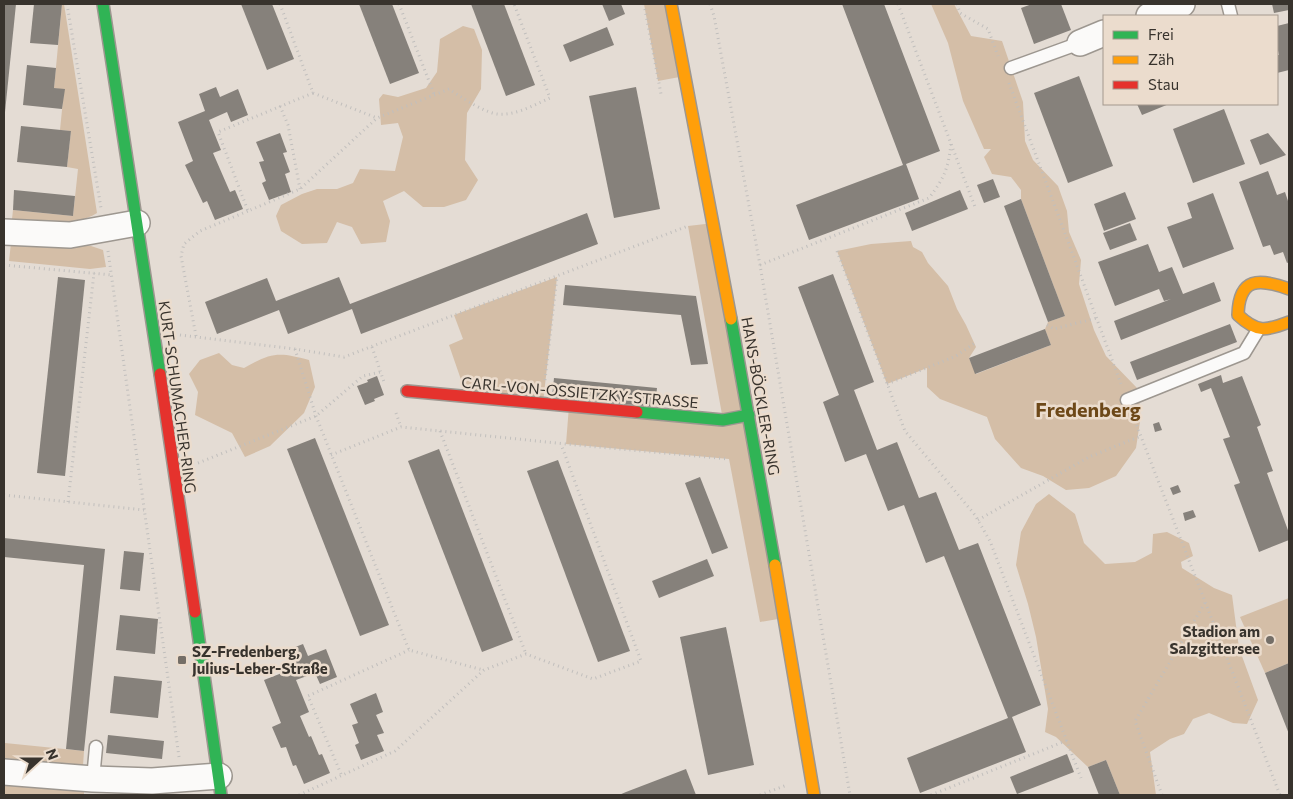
<svg xmlns="http://www.w3.org/2000/svg" width="1293" height="799" font-family="Commissioner,sans-serif">
  <style>
    .green { fill: #d4bea7 }
    .building { fill: #86817b }
    .lines { fill: none; stroke-linecap: round; stroke-linejoin: round }
    .lane-casing { stroke: #9d9790; stroke-width: 15 }
    .street-casing { stroke: #9d9790; stroke-width: 28 }
    .fast-casing { stroke: #9d9790; stroke-width: 14 }
    .slow-casing { stroke: #9d9790; stroke-width: 14 }
    .jam-casing { stroke: #9d9790; stroke-width: 14 }
    .path { stroke: #c1bfbd; stroke-width: 3; stroke-dasharray: 1 4; stroke-linecap: butt }
    .lane { stroke: #fbfaf9; stroke-width: 12 }
    .street { stroke: #fbfaf9; stroke-width: 25 }
    .fast { stroke: #30b455; stroke-width: 11 }
    .slow { stroke: #ff9f0a; stroke-width: 11 }
    .jam { stroke: #e5322d; stroke-width: 11 }
    .poi-dot { fill: #746e67; stroke: #ebdccd; stroke-width: 2 }
    .labels { text-anchor: middle; dominant-baseline: central; stroke-width: 5; stroke-linejoin: round; paint-order: stroke }
    .street-label { font-size: 15px; fill: #38332d; stroke: #ebdccd }
    .poi-label { font-size: 15px; font-weight: bold; fill: #38332d; stroke: #ebdccd; text-anchor: end }
    .district-label { font-size: 20px; font-weight: bold; fill: #6d4818; stroke: #ebdccd }
  </style>
  <rect width="100%" height="100%" fill="#e4dcd4"/>
  <g class="green">
    <path d="M62,4H64L97,213C71,229 41,222 12,219L13,210L73,216L78,169L67,167L71,131L60,130L64,90L54,88Z"/>
    <polygon points="644,4 671,4 685,76 658,81"/>
    <polygon points="931,4 954,4 971,36 1002,41 1023,102 1025,141 1033,160 1058,186 1067,211 1069,232 1081,260 1079,284 1094,330 1106,356 1138,389 1141,415 1136,448 1116,476 1089,488 1066,490 1043,476 1021,468 995,439 987,417 940,399 927,387 927,368 887,384 837,251 871,244 911,241 913,247 922,252 928,263 948,286 957,309 966,325 976,347 969,358 976,374 1051,345 1045,329 1048,322 1065,316 1021,199 1021,190 1011,177 992,174 984,157 991,149 984,149 963,101 948,43"/>
    <polygon points="463,26 474,29 482,50 481,89 467,113 465,160 478,180 466,200 444,207 423,207 404,191 383,201 390,221 386,242 361,244 352,227 337,222 327,243 302,244 281,231 276,216 281,205 302,194 317,189 337,189 353,183 360,169 395,171 403,137 398,123 381,125 379,99 383,94 398,97 426,88 437,72 440,39"/>
    <polygon points="714,223 784,618 760,622 729,459 566,444 569,406 723,420 688,226"/>
    <polygon points="11,243 91,246 103,250 106,267 90,269 9,261"/>
    <polygon points="557,277 543,403 467,397 449,345 463,339 454,315"/>
    <path d="M219,353L232,365L244,368C272,352 279,352 309,360L315,387L304,413L270,446L245,457L232,433L195,415L198,392L189,374L200,360Z"/>
    <polygon points="1049,494 1075,514 1084,543 1105,564 1135,562 1152,553 1153,534 1167,532 1189,543 1193,556 1181,562 1182,568 1214,588 1232,595 1239,648 1258,700 1247,724 1233,723 1209,713 1193,719 1184,734 1170,739 1150,752 1156,795 1120,795 1106,760 1088,767 1056,737 1045,732 1048,709 1036,637 1028,604 1016,565 1021,532 1036,504"/>
    <polygon points="1289,598 1289,663 1265,673 1240,617"/>
    <polygon points="5,743 84,751 83,766 4,758"/>
    <polygon points="4,781 84,789 84,795 4,795"/>
  </g>
  <g class="building">
    <polygon points="4,4 16,4 5,112 4,112"/>
    <polygon points="34,4 62,4 58,45 30,43"/>
    <polygon points="241,4 272,4 294,59 267,70"/>
    <polygon points="359,4 392,4 419,73 390,84"/>
    <polygon points="471,4 504,4 535,85 506,96"/>
    <polygon points="602,4 621,4 625,14 609,21"/>
    <polygon points="842,4 884,4 940,151 906,164 919,199 809,240 796,205 903,165"/>
    <polygon points="1032,4 1061,4 1071,30 1034,44 1021,8"/>
    <polygon points="1272,4 1289,4 1289,10 1274,13"/>
    <polygon points="1289,23 1289,70 1277,73 1277,55 1279,55 1277,46 1277,26"/>
    <polygon points="607,27 614,45 570,62 563,45"/>
    <polygon points="27,65 56,68 54,88 65,89 62,109 23,105"/>
    <polygon points="1079,76 1113,166 1068,183 1034,93"/>
    <polygon points="216,87 220,97 238,89 248,115 231,122 227,112 209,120 221,150 213,153 230,192 235,190 243,209 215,220 207,201 203,203 185,165 193,161 178,122 205,111 199,94"/>
    <polygon points="636,87 660,209 614,218 589,96"/>
    <polygon points="1137,104 1169,104 1142,115"/>
    <polygon points="1224,109 1245,164 1193,183 1173,129"/>
    <polygon points="21,126 71,131 67,167 17,162"/>
    <polygon points="280,133 287,152 283,153 290,172 285,174 291,192 269,200 262,183 266,181 259,162 264,161 256,142"/>
    <polygon points="1268,133 1286,155 1260,165 1250,140"/>
    <polygon points="1268,171 1277,195 1285,192 1289,204 1289,262 1287,263 1283,252 1274,255 1270,245 1263,247 1239,182"/>
    <polygon points="993,179 1000,197 984,203 977,185"/>
    <polygon points="14,190 75,196 73,216 13,210"/>
    <polygon points="960,190 968,209 912,231 905,213"/>
    <polygon points="1125,192 1136,219 1104,231 1094,204"/>
    <polygon points="1213,193 1234,249 1183,268 1167,227 1192,218 1187,203"/>
    <polygon points="1021,199 1065,316 1048,322 1004,206"/>
    <polygon points="587,213 598,244 361,334 352,309 288,334 279,310 217,334 205,302 267,278 276,301 339,277 350,304"/>
    <polygon points="1130,223 1137,240 1110,250 1103,233"/>
    <polygon points="1148,244 1159,272 1172,267 1183,294 1214,282 1221,301 1121,340 1114,321 1171,299 1164,301 1159,289 1115,306 1098,262"/>
    <polygon points="833,274 874,382 854,390 877,450 897,442 919,498 936,492 959,550 978,543 1041,705 1012,717 1026,752 920,793 907,758 1008,718 944,556 926,563 904,505 888,511 866,454 845,462 823,402 839,395 798,287"/>
    <polygon points="58,277 85,280 65,476 37,473"/>
    <polygon points="565,285 696,296 708,364 691,365 681,315 563,305"/>
    <polygon points="1230,324 1237,342 1137,380 1130,362"/>
    <polygon points="1045,329 1051,345 975,374 969,358"/>
    <polygon points="1221,375 1223,383 1242,376 1261,425 1257,427 1273,471 1267,473 1289,533 1289,540 1259,552 1234,485 1240,483 1223,439 1230,437 1211,388 1201,392 1198,384"/>
    <polygon points="377,376 384,395 374,399 375,401 365,405 357,386 368,382 367,380"/>
    <polygon points="554,378 657,388 655,407 552,397"/>
    <polygon points="1159,422 1162,430 1155,432 1153,424"/>
    <polygon points="315,438 389,625 360,636 287,449"/>
    <polygon points="439,449 513,640 482,652 408,461"/>
    <polygon points="558,460 630,651 598,662 527,471"/>
    <polygon points="700,477 728,548 712,554 685,483"/>
    <polygon points="1178,485 1181,492 1173,495 1170,488"/>
    <polygon points="1193,510 1196,517 1185,521 1183,513"/>
    <polygon points="4,538 105,549 84,751 66,749 84,565 4,557"/>
    <polygon points="124,551 144,553 140,591 120,589"/>
    <polygon points="707,559 714,576 659,598 652,581"/>
    <polygon points="120,615 158,619 155,654 116,650"/>
    <polygon points="726,627 754,765 708,775 680,637"/>
    <polygon points="303,644 308,656 326,649 337,677 320,684 315,673 296,680 309,712 300,716 309,737 311,736 319,755 322,754 330,773 304,784 296,765 293,766 286,747 281,748 272,727 281,723 264,680 292,669 285,651"/>
    <polygon points="1289,663 1289,734 1265,673"/>
    <polygon points="114,676 162,681 158,718 110,713"/>
    <polygon points="376,693 383,712 376,715 384,733 377,735 384,751 361,760 355,745 359,743 352,725 358,723 350,704"/>
    <polygon points="108,735 164,741 162,759 106,753"/>
    <polygon points="1067,754 1074,772 1017,794 1010,777"/>
    <polygon points="1106,760 1120,795 1099,795 1088,767"/>
    <polygon points="686,769 696,795 619,795 626,792"/>
  </g>
  <g class="lines">
    <defs>
      <g id="lane">
        <polyline points="1228,4 1231,16"/>
        <polyline points="1011,68 1080,43"/>
        <polyline points="1127,400 1244,353 1258,330"/>
        <polyline points="93,779 96,747"/>
      </g>
      <g id="street">
        <polyline points="1149,16 1182,4"/>
        <polyline points="1080,43 1104,33"/>
        <polyline points="4,232 70,235 137,223"/>
        <polyline points="4,772 93,779 152,781 219,776"/>
      </g>
      <g id="fast">
        <polyline points="103,4 160,374"/>
        <polyline points="731,319 775,565"/>
        <polyline points="637,412 723,420 749,415"/>
        <polyline points="195,612 221,795"/>
      </g>
      <g id="slow">
        <polyline points="671,4 731,319"/>
        <path d="M1289,289C1259,278 1239,277 1238,315C1257,333 1266,331 1289,322"/>
        <polyline points="775,565 814,795"/>
      </g>
      <g id="jam">
        <polyline points="160,374 195,612"/>
        <polyline points="407,391 637,412"/>
      </g>
    </defs>
    <use href="#lane" class="lane-casing"/>
    <use href="#street" class="street-casing"/>
    <use href="#fast" class="fast-casing"/>
    <use href="#slow" class="slow-casing"/>
    <use href="#jam" class="jam-casing"/>
    <g class="path">
      <polyline points="67,4 101,208"/>
      <polyline points="280,4 313,93 377,118"/>
      <polyline points="399,4 434,94"/>
      <polyline points="644,4 661,94"/>
      <polyline points="710,4 714,16 760,265 850,795"/>
      <polyline points="898,4 975,207"/>
      <polyline points="957,4 960,13 988,29 998,56"/>
      <polyline points="1009,83 1121,384"/>
      <path d="M313,93L218,132L248,211L300,189L377,118L449,89C461,97 483,112 497,114C515,116 534,105 550,98L514,4"/>
      <polyline points="280,106 288,125 300,189"/>
      <polyline points="108,251 179,757"/>
      <polyline points="837,251 905,431 975,515 990,541 1081,778"/>
      <polyline points="4,265 112,275"/>
      <path d="M760,265L929,198C944,178 948,170 951,144"/>
      <polyline points="1047,325 1054,329 1097,318"/>
      <polyline points="180,335 295,349 344,357 688,226"/>
      <polyline points="196,336 181,256 184,244 200,231 248,211"/>
      <polyline points="372,347 384,382"/>
      <polyline points="295,349 316,416 409,650 483,670"/>
      <polyline points="545,380 557,277"/>
      <polyline points="887,384 956,356 976,342"/>
      <polyline points="396,413 401,427"/>
      <polyline points="1133,416 1280,795"/>
      <polyline points="440,431 526,654"/>
      <polyline points="331,455 401,427 566,444 729,459"/>
      <polyline points="198,463 316,416 363,376 380,372"/>
      <polyline points="4,495 144,510"/>
      <polyline points="68,502 94,273"/>
      <polyline points="978,520 1089,457 1141,436"/>
      <polyline points="341,774 308,696 409,650"/>
      <polyline points="299,795 395,751 484,670 526,654 593,679 641,661 561,444"/>
      <polyline points="760,795 787,785"/>
      <polyline points="931,795 1068,740"/>
      <polyline points="1162,795 1135,721 1206,601"/>
    </g>
    <use href="#lane" class="lane"/>
    <use href="#street" class="street"/>
    <use href="#fast" class="fast"/>
    <use href="#slow" class="slow"/>
    <use href="#jam" class="jam"/>
  </g>
  <g class="poi-dot">
    <circle cx="1270" cy="640" r="5"/>
    <rect x="177" y="655" width="10" height="10" rx="2.5"/>
  </g>
  <g class="labels">
    <g class="street-label">
      <text transform="translate(580 392) rotate(5)">CARL-VON-OSSIETZKY-STRASSE</text>
      <text transform="translate(761 396) rotate(80)">HANS-BÖCKLER-RING</text>
      <text transform="translate(178 397) rotate(82)">KURT-SCHUMACHER-RING</text>
    </g>
    <g class="poi-label">
      <text x="1260" y="631">Stadion am<tspan x="1260" dy="17">Salzgittersee</tspan></text>
      <text x="192" y="651" text-anchor="start">SZ-Fredenberg,<tspan x="192" dy="17">Julius-Leber-Straße</tspan></text>
    </g>
    <g class="district-label">
      <text x="1088" y="409">Fredenberg</text>
    </g>
  </g>
  <rect width="1293" height="799" fill="none" stroke="#38332d" stroke-width="10"/>
  <rect x="1103" y="15" width="175" height="90" fill="#ebdccd" stroke="#a3988d"/>
  <rect x="1113" y="31" width="25" height="8" fill="#30b455" stroke="#a3988d"/>
  <text x="1148" y="40" font-size="15" fill="#38332d">Frei</text>
  <rect x="1113" y="56" width="25" height="8" fill="#ff9f0a" stroke="#a3988d"/>
  <text x="1148" y="65" font-size="15" fill="#38332d">Zäh</text>
  <rect x="1113" y="81" width="25" height="8" fill="#e5322d" stroke="#a3988d"/>
  <text x="1148" y="90" font-size="15" fill="#38332d">Stau</text>
  <g transform="translate(40 759) rotate(69)" stroke="#ebdccd" stroke-width="4" paint-order="stroke">
  <path d="M0-4L9 19L0 12L-9 19Z" fill="#38332d"/>
  <text y="-8" font-size="14" font-weight="bold" text-anchor="middle" fill="#38332d">N</text>
  </g>
</svg>
